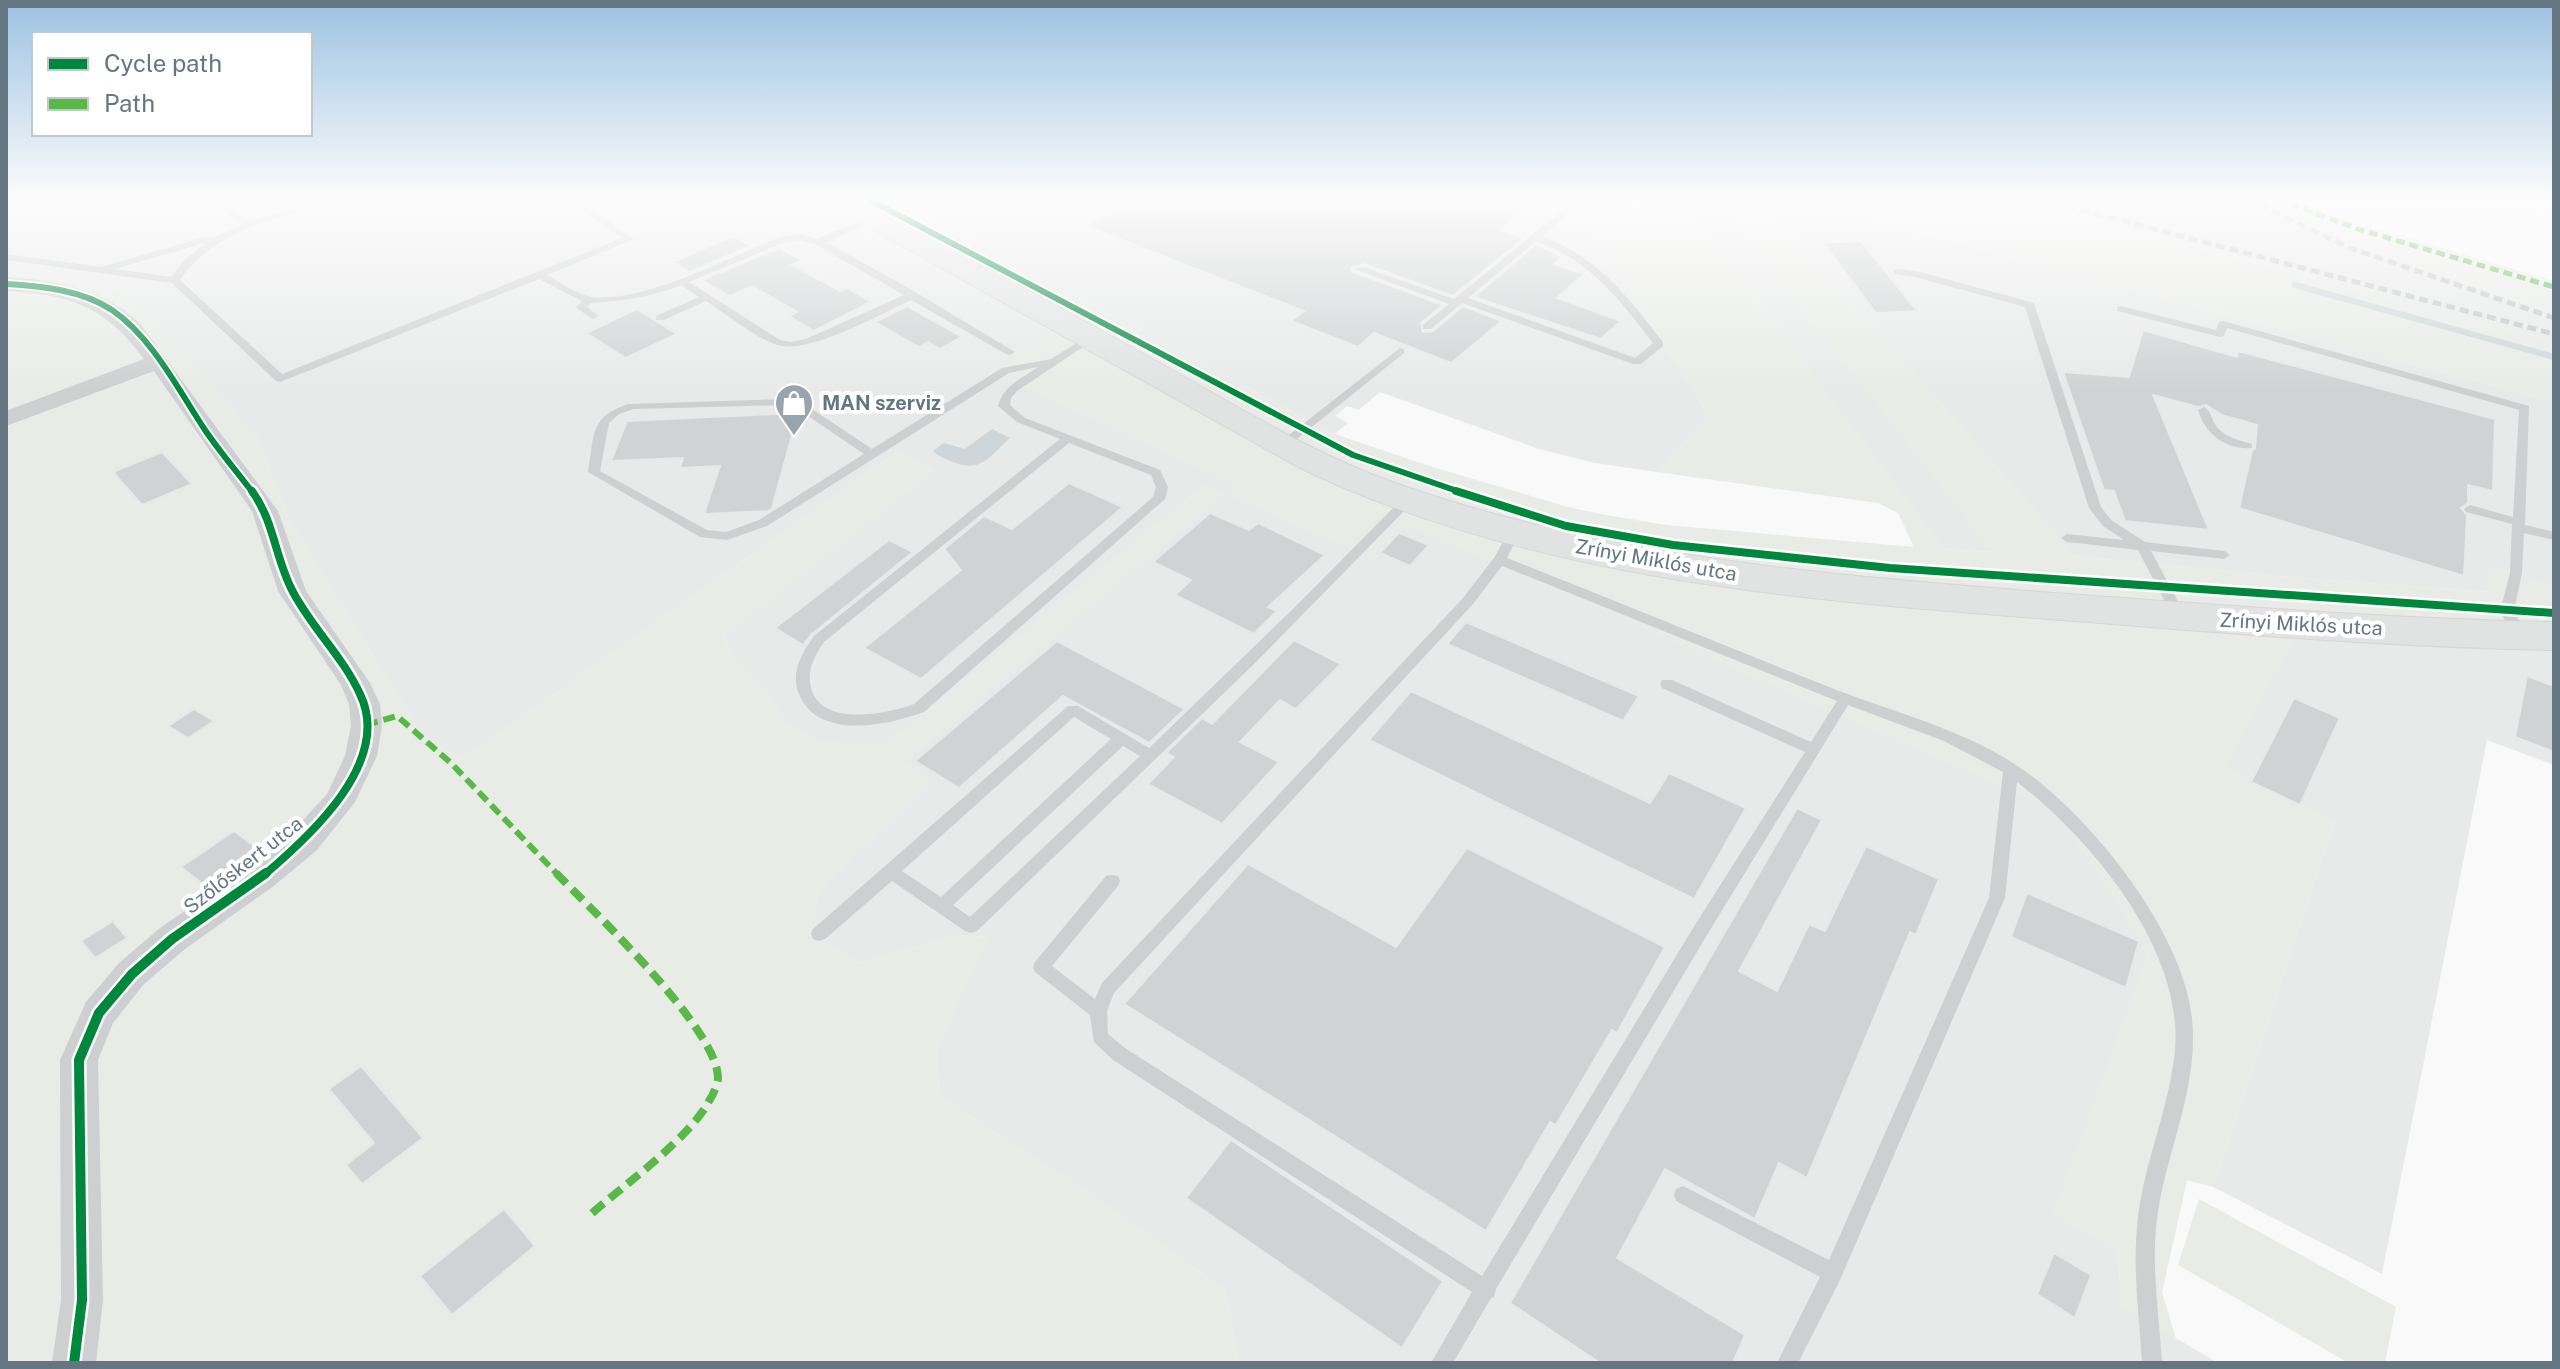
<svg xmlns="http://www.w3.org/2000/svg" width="2560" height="1369" font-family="'Public Sans',sans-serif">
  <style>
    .built { fill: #e8e9e9 }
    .green { fill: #e8ebe6 }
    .water { fill: #ced6d9 }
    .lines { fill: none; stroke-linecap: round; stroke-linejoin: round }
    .stream { stroke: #ced6d9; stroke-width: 6 }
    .building { fill: #d0d2d3; stroke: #e8e8e8; stroke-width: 2 }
    .secondary-casing { stroke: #d5d6d7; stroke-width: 2 }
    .service { fill: #cecfd0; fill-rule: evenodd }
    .minor { fill: #cecfd0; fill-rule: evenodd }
    .secondary { fill: #e1e2e2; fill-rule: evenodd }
    .rail { stroke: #c3c5c6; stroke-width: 5; stroke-dasharray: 9 5; stroke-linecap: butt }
    .quiet-far2 { stroke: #58b947; stroke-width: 5; stroke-dasharray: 9 5; stroke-linecap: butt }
    .quiet-far1 { stroke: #58b947; stroke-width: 6; stroke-dasharray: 12 6; stroke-linecap: butt }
    .quiet { stroke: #58b947; stroke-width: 8; stroke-dasharray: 15 8; stroke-linecap: butt }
    .cycleway-far2-casing { stroke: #fff; stroke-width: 10 }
    .cycleway-far1-casing { stroke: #fff; stroke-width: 13 }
    .cycleway-casing { stroke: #fff; stroke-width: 15 }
    .cycleway-far2 { stroke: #00873e; stroke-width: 6 }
    .cycleway-far1 { stroke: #00873e; stroke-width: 8 }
    .cycleway { stroke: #00873e; stroke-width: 10 }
    .labels { text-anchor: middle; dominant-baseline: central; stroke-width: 8; stroke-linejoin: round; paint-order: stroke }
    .poi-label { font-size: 20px; font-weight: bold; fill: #657683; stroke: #fff; text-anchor: start }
    .street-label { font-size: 20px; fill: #657683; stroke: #fff }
  </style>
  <rect width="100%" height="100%" fill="#f9f9f9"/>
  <g class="built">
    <polygon points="6,199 800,199 1062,329 992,371 1236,485 1231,495 1375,559 1410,526 2047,805 2082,849 2123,910 2148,957 2053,1214 2117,1250 2122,1306 2218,1363 1238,1363 1225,1290 1087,1192 939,1096 937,1049 987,937 959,935 859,963 809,935 820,889 931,782 903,761 1224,494 1206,485 886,745 821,743 785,723 768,694 732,656 724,635 934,470 897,452 461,760 421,734 289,520 255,433 116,289 6,272"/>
    <polygon points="896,199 1587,199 1559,226 1592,227 1709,416 1657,472 1595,463 1539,449 1380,392 1359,410 1347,406 1335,416 1348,423 1335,434"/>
    <polygon points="1668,199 1717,199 1993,552 1943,549 1701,227"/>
    <polygon points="1760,199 1794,199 2554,402 2554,586 2491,567 2489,592 2299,578 2074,556"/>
    <polygon points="2013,199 2264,199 2366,248 2554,313 2554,341"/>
    <polygon points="2298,630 2554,644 2554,765 2487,740 2382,1274 2213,1187 2334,822 2224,767"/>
  </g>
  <g class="green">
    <path d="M800,199H896L1335,434L1426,465L1568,507L1606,515L1666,525L1914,547L1898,513L1878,503L1657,472L1709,416L1592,227H1558L1587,199H1622L1634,208L1668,199L1701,227L1943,549L1992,552L1717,199H1760L2074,556L2299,578L2488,592L2491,566L2554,586V644L2298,630L2225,767L2334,822L2213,1187L2187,1180L2162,1292L2176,1339L2122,1306L2117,1250L2052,1214L2148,957C2119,902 2085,853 2047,805L1410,527L1375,559L1231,495L1235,485L992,371L1061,329Z"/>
    <polygon points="1794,199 2013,199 2554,341 2554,402"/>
    <polygon points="2264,199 2290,199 2324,213 2554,281 2554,313 2366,248"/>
    <polygon points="6,272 116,289 188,358 255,433 289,520 421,734 461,760 897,452 934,470 724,636 732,656 768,694 785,723 821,743 887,744 1206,485 1225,494 903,761 932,782 820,889 809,935 859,963 959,935 988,937 937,1049 939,1096 1087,1192 1225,1290 1238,1363 6,1363"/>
    <polygon points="2199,1199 2396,1307 2385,1363 2349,1363 2178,1265"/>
  </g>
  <path class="water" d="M992,429L1010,438C993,453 982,473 956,463C948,460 939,457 933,451L944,443L965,449Z"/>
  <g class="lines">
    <polyline class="stream" points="2295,285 2554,357"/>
  </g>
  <g class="building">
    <polygon points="1132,198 1540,198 1501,230 1524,238 1453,296 1364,264 1351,268 1353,272 1443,305 1421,323 1423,332 1433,331 1463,306 1502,321 1451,363 1374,333 1358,347 1291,321 1304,311 1086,226"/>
    <polygon points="733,236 750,246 690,272 673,262"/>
    <polygon points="1861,241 1917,311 1876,313 1823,243"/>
    <polygon points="1536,244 1562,257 1554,264 1584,274 1557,298 1621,321 1601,339 1474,297"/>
    <polygon points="779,248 802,260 792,265 840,291 847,288 871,302 814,331 789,316 797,312 752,286 730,296 702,280"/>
    <polygon points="907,306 962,337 940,349 928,342 919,347 875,322"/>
    <polygon points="637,309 677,334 626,358 586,333"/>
    <polygon points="2143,330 2237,357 2238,351 2495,419 2493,491 2468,485 2468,503 2461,508 2467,515 2464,576 2239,508 2252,451 2255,448 2257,425 2222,415 2206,405 2198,407 2153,395 2209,530 2125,521 2114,491 2104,490 2063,372 2129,377"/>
    <polygon points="798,413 772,508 768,511 704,514 720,466 680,468 683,458 611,461 627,421"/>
    <polygon points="162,452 192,484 142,505 113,472"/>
    <polygon points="1069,483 1123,507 921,679 864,648 961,570 944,549 984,516 1012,529"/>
    <polygon points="1210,513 1249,530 1258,523 1325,555 1268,607 1277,611 1254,634 1175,595 1191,580 1153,562"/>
    <polygon points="1399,533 1429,545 1410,566 1380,553"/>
    <polygon points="889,540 913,552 812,634 803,645 775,628"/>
    <polygon points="1466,622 1639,696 1623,721 1447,644"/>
    <polygon points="1294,640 1341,664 1296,709 1280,700 1240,742 1279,762 1222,824 1148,784 1174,757 1166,753 1202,718 1212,724"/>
    <polygon points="1057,641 1185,709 1149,743 1063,696 959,788 915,761"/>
    <polygon points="2527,676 2554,686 2554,752 2515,737"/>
    <polygon points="1411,691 1650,803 1669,773 1746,808 1694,899 1369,740"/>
    <polygon points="2294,698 2340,718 2300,805 2251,782"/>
    <polygon points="194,709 214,721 188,738 168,726"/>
    <polygon points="1797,808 1822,820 1739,971 1777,991 1809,924 1825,931 1866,846 1939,879 1916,935 1910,932 1807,1178 1779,1163 1755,1219 1665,1169 1617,1258 1745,1335 1733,1363 1600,1363 1510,1303"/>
    <polygon points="234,831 257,848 204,885 181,867"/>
    <polygon points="1467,848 1665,947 1617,1033 1612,1030 1556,1125 1550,1122 1486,1231 1124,1004 1248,864 1396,947"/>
    <polygon points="2027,893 2139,941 2126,988 2011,937"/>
    <polygon points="113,921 127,938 95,958 81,941"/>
    <polygon points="361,1066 423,1138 362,1184 346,1165 374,1143 329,1089"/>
    <polygon points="1231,1140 1443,1281 1402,1348 1186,1198"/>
    <polygon points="504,1209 535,1246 452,1315 420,1276"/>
    <polygon points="2054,1253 2091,1275 2075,1318 2037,1294"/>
  </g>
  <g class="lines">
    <defs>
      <path id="secondary" d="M824,199H858C964,254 1068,312 1172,370C1242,409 1311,452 1387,480C1601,558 1829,575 2054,593C2221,605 2387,619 2554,622V650C2389,647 2226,633 2062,620C1804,600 1536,581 1300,468L828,205Z"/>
    </defs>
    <use href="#secondary" class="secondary-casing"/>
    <g class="service">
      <polygon points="26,199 40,199 6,210 6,204"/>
      <path d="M210,199H219L249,222L322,199H335C323,206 307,209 293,213C250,226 206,241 180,280L282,374L622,238L565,199H575L634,239L547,275C560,282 578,295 592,297C644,303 730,257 780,237L801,234L817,239L874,215L877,216V220L826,242L917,293L1015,352L1010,355L1006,354L911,300C880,314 806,357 774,344C753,336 726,314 706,301L664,320H656V316L699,297L681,285C651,297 623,301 591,303L587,307L598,316L593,319L576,308L582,301L539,279L280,382L276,381L172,283L6,260V254L101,267L205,237L212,238L241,225ZM801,240L815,244L904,295L806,339L791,342L780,340L689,282L785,242ZM205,243L183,261L172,277L114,269Z"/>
      <path d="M1576,199H1586L1542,236C1599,258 1626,295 1663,342V346L1641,364H1633L1462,303L1431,329H1423V325L1449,304L1354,269L1363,267L1454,299ZM1536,241C1592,262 1618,298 1653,343L1635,358L1468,298Z"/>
      <polygon points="1898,269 1920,272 2034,303 2101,507 2111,520 2145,542 2224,551 2230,555 2224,559 2151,551 2186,616 2184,619 2174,619 2138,550 2067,542 2061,538 2067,534 2124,540 2103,526 2089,508 2025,307 1915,277 1894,274 1894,270"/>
      <polygon points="2121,306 2216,330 2219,322 2223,321 2529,406 2525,525 2554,532 2554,540 2524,533 2522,573 2514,611 2527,636 2525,639 2515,639 2500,611 2510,573 2512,524 2466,512 2464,509 2470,505 2513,517 2519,410 2227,328 2224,336 2220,337 2117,311 2117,307"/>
      <path d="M1091,334L1095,335V339L1017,391L1011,398L1010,405L1025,418L1160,470L1168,487L1165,499L924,712C888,725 818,741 799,694C790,672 802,653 814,636L1060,439L1017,422L998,406C1003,386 1022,378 1038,367L1009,373L767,526L727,540L700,537L588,472C595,435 588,418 628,404L787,399L803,403L872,449L1002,368L1051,359ZM787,405L795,407L864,454L759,520L726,532L707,530L600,471L609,423L619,414L633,409ZM1069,443L1151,475L1156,487L1153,497L914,704C885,715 816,728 810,683C808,668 815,655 824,642Z"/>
      <polygon points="1400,348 1404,349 1404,353 1288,446 1280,446 1280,442"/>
      <path d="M2204,407C2212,412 2210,416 2215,424C2222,437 2239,440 2252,444V448C2226,450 2205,434 2198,410Z"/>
      <path d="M1408,496L1412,497L1414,500L1412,503L1252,666L977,931L971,933L965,931L892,881L825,939L819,941L813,939L811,934L813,929L1068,706H1078L1149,748L1296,606L1404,497ZM1074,717L1111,739L941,897L902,871ZM1123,746L1140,756L970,917L953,905Z"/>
      <path d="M1514,528L1520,532L1507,558C1619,602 1730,648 1842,692C1900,714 1963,730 2016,765C2088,812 2184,932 2192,1019C2199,1084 2168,1148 2158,1211C2150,1262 2159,1312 2162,1363H2142C2139,1314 2132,1266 2138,1217C2145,1161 2169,1108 2175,1051C2184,950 2092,840 2017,782L2005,898L1840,1280L1798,1363H1777L1820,1277L1676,1201L1674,1195L1676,1189L1683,1186L1829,1260L1989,898L2003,772L1944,741L1848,705L1710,930L1496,1289L1494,1297L1491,1298L1453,1363H1431L1472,1292L1113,1060L1094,1042L1090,1015L1035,972L1033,967L1035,962L1106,876L1112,875L1118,876L1120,881L1118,886L1052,966L1095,999L1102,983L1463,598L1494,558L1510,529ZM1502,566L1837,701L1811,742L1672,680H1662L1660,684L1662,688L1805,752L1698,920L1482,1276L1125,1048L1108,1034L1107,1011L1114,993L1473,604Z"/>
    </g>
    <path class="minor" d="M6,277C55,280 106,289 141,325L278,511L306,591L370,683L380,704L382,726L377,756L355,802L317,850L275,885L185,949L144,984L113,1023L98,1060L103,1300L96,1363H52L61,1300L60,1060L81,1013L86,1002L119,963L160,928L251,865L293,831L327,794L345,756L351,726L349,704L341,685L278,591L252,511L154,371L6,426V411L144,359C106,307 70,294 6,291Z"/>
    <use href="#secondary" class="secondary"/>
    <g class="rail">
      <polyline points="2040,199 2554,334"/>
      <polyline points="2247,199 2350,248 2554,318"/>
    </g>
    <polyline class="quiet-far2" points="2277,199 2361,230 2554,287"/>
    <polyline class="quiet-far1" points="366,725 397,716 451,763 558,875"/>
    <path class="quiet" d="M556,873C592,910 718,1029 718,1078C718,1084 713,1095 709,1101C689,1139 624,1185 590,1215"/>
    <defs>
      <g id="cycleway-far2">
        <polyline points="868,199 1353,455 1463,493"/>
        <path d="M6,284C41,286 82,290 112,310C152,337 179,391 205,430C220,452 237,472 253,493"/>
      </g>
      <g id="cycleway-far1">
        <path d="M252,491C275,523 275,559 293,592C312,628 343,657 360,694C393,762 309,837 264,875"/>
        <polyline points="1456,491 1566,526 1673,545 1890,568 2554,613"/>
      </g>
      <polyline id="cycleway" points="74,1363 82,1300 79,1060 99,1013 132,974 172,939 266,873"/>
    </defs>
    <use href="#cycleway-far2" class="cycleway-far2-casing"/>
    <use href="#cycleway-far1" class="cycleway-far1-casing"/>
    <use href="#cycleway" class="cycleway-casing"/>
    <use href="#cycleway-far2" class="cycleway-far2"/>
    <use href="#cycleway-far1" class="cycleway-far1"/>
    <use href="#cycleway" class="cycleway"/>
  </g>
  <linearGradient id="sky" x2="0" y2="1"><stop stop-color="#9dc2e2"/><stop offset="0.51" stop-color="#fcfcfc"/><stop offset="1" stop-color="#fcfcfc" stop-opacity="0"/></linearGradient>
  <rect width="2560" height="390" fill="url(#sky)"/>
  <defs>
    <symbol id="shop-pin" viewBox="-11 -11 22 30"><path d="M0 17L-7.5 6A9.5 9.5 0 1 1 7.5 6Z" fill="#99a4ac" stroke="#fff"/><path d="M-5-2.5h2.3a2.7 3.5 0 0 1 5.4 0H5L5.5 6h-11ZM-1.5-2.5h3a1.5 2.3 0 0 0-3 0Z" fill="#fff"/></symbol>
  </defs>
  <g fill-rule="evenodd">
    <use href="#shop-pin" x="772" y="381" width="44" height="60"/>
  </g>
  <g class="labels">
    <g class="poi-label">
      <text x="822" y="403">MAN szerviz</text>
    </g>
    <g class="street-label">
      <text transform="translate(1656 560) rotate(10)">Zrínyi Miklós utca</text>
      <text transform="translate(2301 624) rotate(3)">Zrínyi Miklós utca</text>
      <text transform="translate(243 865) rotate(-38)">Szőlőskert utca</text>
    </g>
  </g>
  <rect width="2560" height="1369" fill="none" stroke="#657683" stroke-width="16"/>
  <rect x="32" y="32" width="280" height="104" fill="#ffffff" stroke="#c1c8cd" stroke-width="2"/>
  <rect x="48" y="58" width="40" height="12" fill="#00873e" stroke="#c1c8cd" stroke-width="2"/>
  <text x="104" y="72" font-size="24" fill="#657683">Cycle path</text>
  <rect x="48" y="98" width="40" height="12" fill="#58b947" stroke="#c1c8cd" stroke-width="2"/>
  <text x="104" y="112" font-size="24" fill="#657683">Path</text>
</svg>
